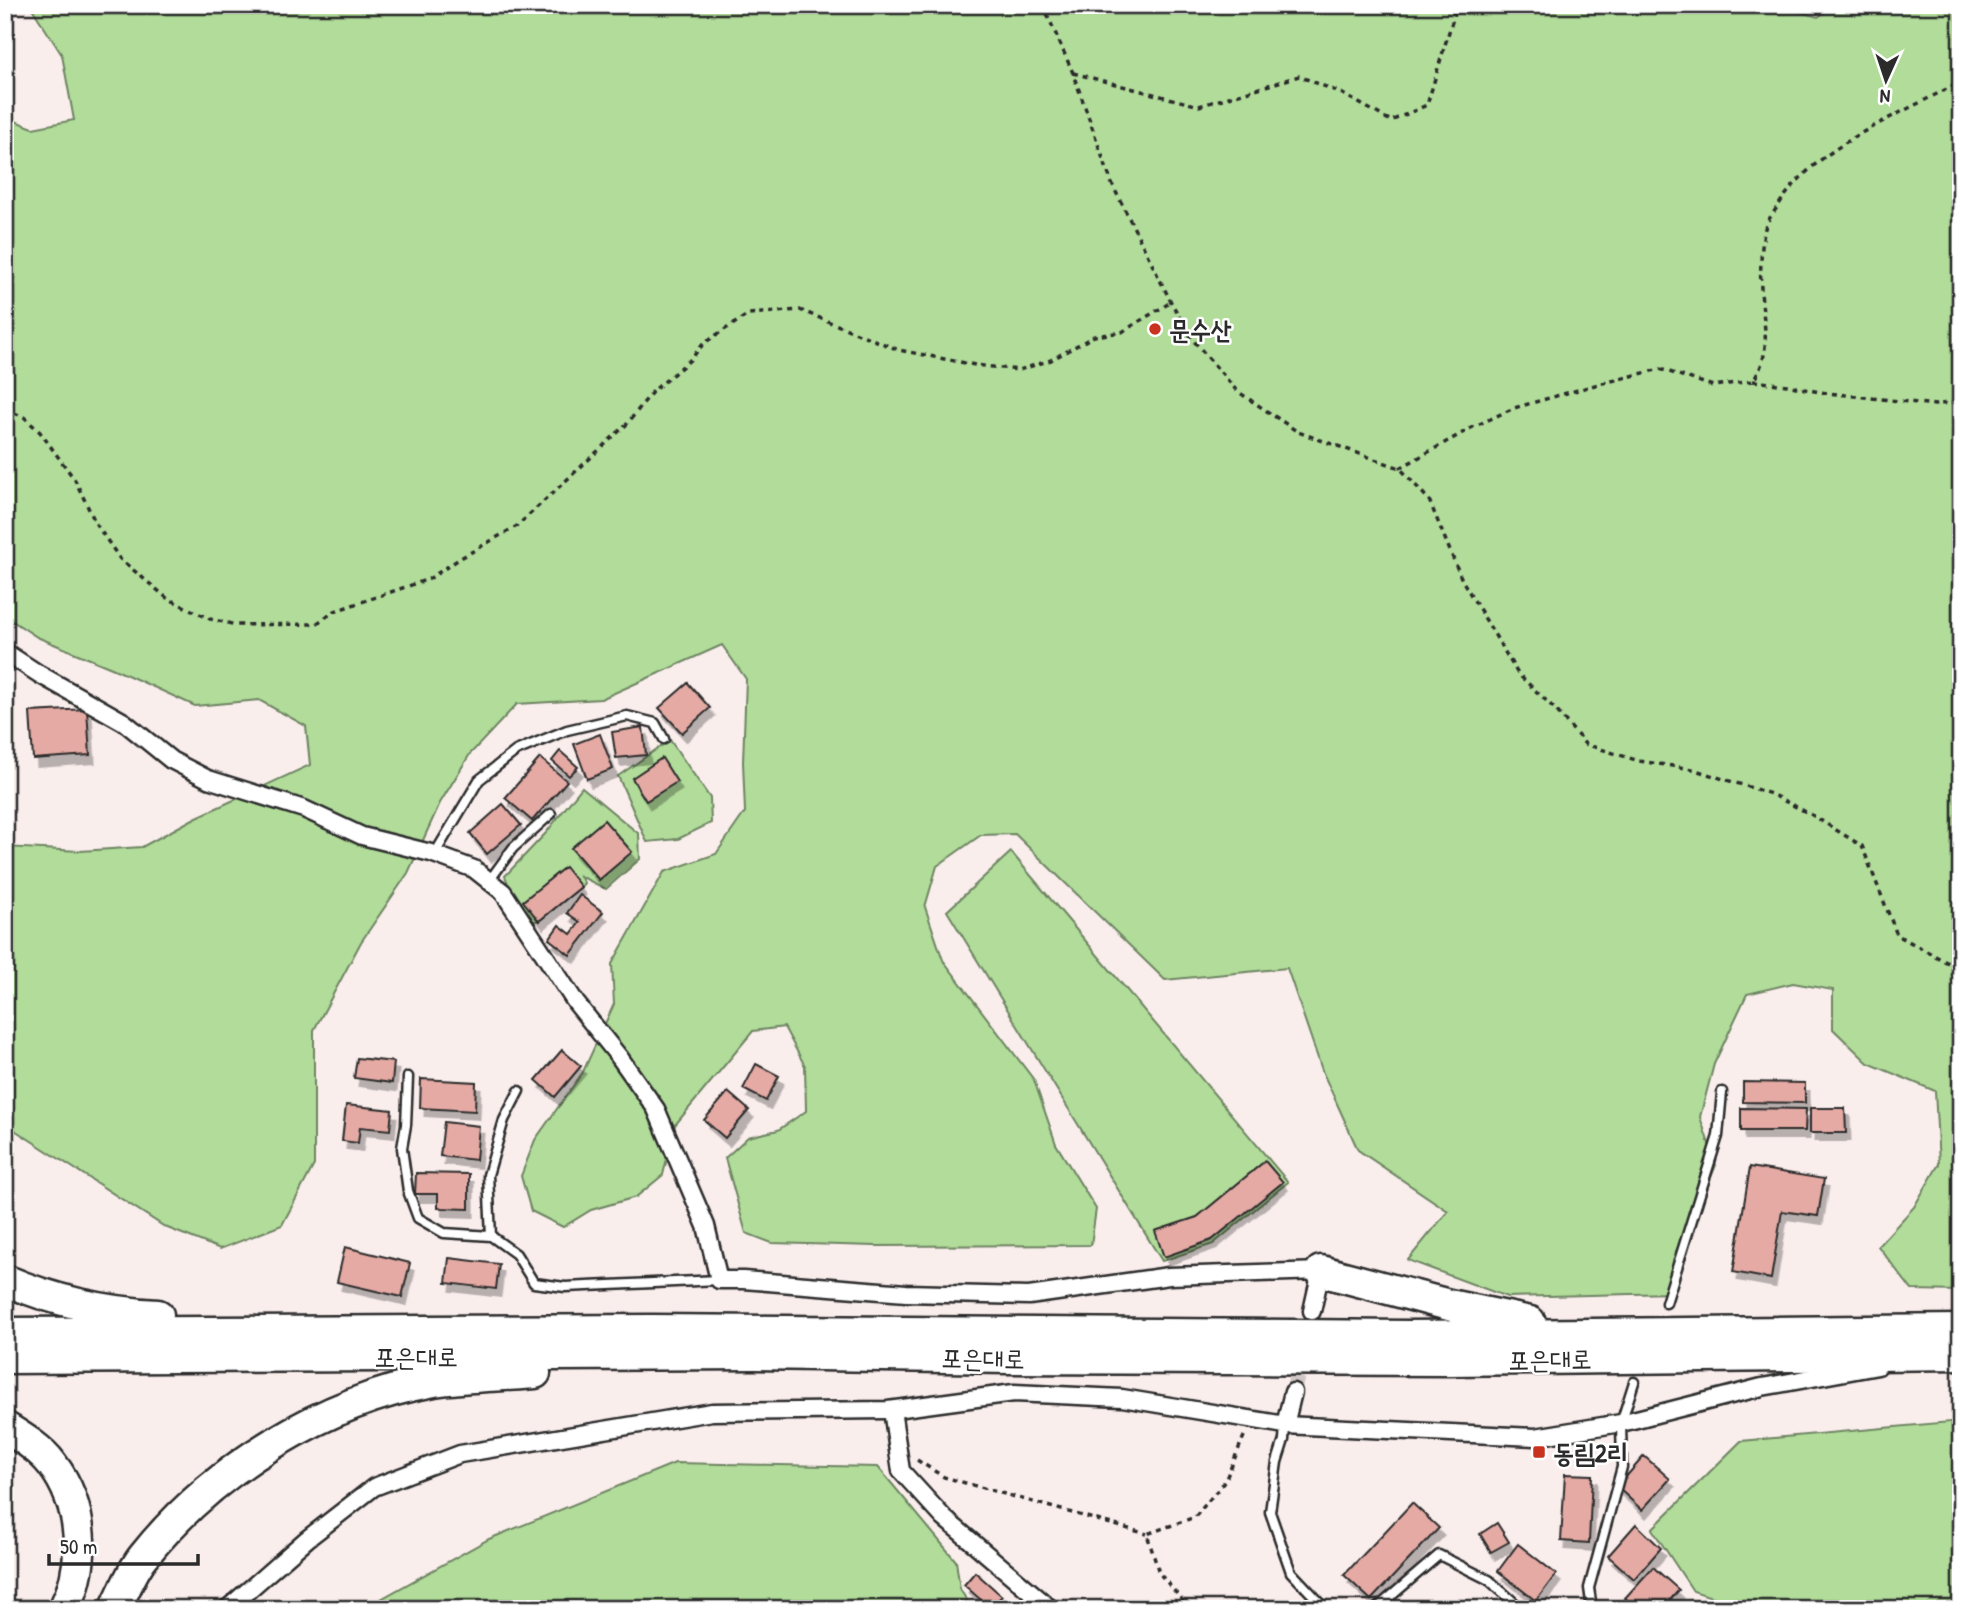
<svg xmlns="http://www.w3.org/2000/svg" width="1966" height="1614" font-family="'Patrick Hand','Poor Story',sans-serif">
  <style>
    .green { fill: #b1dc9a; stroke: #6e8462; stroke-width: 2 }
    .building { fill: #e5aaa4; stroke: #2b2b2b; stroke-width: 2; filter: url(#shadow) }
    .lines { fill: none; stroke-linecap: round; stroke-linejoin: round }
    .street-tunnel { stroke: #d1c7c6; stroke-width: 16; stroke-dasharray: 16 8; stroke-linecap: butt }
    .lane-casing { stroke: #2b2b2b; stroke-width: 13 }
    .street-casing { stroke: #2b2b2b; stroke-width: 21 }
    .highway-casing { stroke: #2b2b2b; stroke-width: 35 }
    .path { stroke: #2b2b2b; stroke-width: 3.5; stroke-dasharray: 5 5; stroke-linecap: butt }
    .lane { stroke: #fff; stroke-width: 8 }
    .street { stroke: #fff; stroke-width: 16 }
    .highway { stroke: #fff; stroke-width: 30 }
    .poi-dot { fill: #c8321e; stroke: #fff; stroke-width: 2.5 }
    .labels { text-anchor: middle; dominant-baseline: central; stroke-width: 5; stroke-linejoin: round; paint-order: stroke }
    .poi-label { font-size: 26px; font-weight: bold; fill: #2b2b2b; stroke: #fff; text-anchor: start }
    .street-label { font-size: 26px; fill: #2b2b2b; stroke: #fff }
  </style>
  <defs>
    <filter id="shadow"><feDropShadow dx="4.5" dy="8" stdDeviation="0" flood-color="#0004"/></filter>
  </defs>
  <rect width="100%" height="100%" fill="#faeeed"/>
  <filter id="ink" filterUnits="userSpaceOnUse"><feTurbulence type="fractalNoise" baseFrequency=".0143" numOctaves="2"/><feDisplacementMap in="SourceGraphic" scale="14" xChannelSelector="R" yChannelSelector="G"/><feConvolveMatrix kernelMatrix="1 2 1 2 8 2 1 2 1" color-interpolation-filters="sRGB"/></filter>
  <g filter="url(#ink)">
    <g class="green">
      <polygon points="30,5 1774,5 1818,17 1836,5 1961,5 1961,1291 1912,1290 1878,1246 1914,1207 1939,1164 1935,1091 1868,1063 1833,1029 1833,990 1793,983 1747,994 1714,1064 1700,1117 1716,1165 1690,1230 1674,1293 1507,1297 1408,1260 1448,1211 1358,1150 1323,1073 1287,968 1165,980 1015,834 981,835 937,866 925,907 943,960 1034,1080 1056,1144 1096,1209 1091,1245 875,1246 772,1243 746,1233 725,1158 748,1137 778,1130 806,1111 805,1066 784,1027 753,1031 675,1125 663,1175 636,1197 591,1210 563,1227 531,1211 521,1176 535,1140 583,1072 614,1004 612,964 664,872 716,854 745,812 743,762 746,679 722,645 601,699 517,704 470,754 440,803 408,873 361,942 314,1030 314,1165 282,1225 220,1249 165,1227 13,1129 5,1123 5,847 80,851 142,847 195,818 310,765 306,726 259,700 195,706 114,669 37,637 5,616 5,117 33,128 74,120 62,55"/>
      <polygon points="670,740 710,798 711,823 678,839 647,842 618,776"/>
      <polygon points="582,787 639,834 640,859 606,889 580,876 584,883 581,887 539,921 527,921 515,901 505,876 545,834"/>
      <polygon points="1011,852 1288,1182 1213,1244 1162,1261 947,911"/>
      <polygon points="1961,1421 1961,1609 1749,1609 1693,1591 1652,1529 1741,1441"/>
      <polygon points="675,1463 878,1467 956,1561 960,1589 972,1609 363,1609 489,1539"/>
    </g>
    <g class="building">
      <polygon points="688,683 710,708 682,733 659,708"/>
      <polygon points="87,709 90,755 33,759 30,712"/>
      <polygon points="643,727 646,755 616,758 612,732"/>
      <polygon points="600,734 613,769 587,779 574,744"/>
      <polygon points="560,751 578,767 569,776 552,761"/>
      <polygon points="540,758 567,781 532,821 505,798"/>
      <polygon points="662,758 677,782 646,801 632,778"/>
      <polygon points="503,804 521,825 487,854 470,833"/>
      <polygon points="604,820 632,852 599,880 571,848"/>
      <polygon points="565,867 581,887 539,921 523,901"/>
      <polygon points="580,895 603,912 570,955 549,939 559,925 571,934 580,922 567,913"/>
      <polygon points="562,1050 581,1066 555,1097 536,1080"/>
      <polygon points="357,1058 394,1062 392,1083 354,1078"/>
      <polygon points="756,1064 779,1076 766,1101 743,1089"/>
      <polygon points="421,1079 476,1082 475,1111 420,1108"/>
      <polygon points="1743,1082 1805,1083 1805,1103 1743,1102"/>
      <polygon points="728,1092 749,1110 725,1138 704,1120"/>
      <polygon points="346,1105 392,1110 390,1130 360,1127 358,1143 342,1141"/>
      <polygon points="1741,1108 1806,1109 1805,1131 1741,1131"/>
      <polygon points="1810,1108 1845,1108 1846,1133 1810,1133"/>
      <polygon points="444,1122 479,1126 476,1160 440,1156"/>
      <polygon points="1265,1161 1283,1182 1212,1240 1164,1257 1155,1231 1197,1217"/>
      <polygon points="1750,1167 1824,1179 1818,1216 1782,1211 1771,1279 1733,1272"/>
      <polygon points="416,1173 469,1174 469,1209 438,1208 438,1194 415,1194"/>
      <polygon points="345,1247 410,1263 402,1297 337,1282"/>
      <polygon points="449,1258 499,1264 496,1289 446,1283"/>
      <polygon points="1644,1456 1670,1479 1642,1510 1617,1487"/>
      <polygon points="1565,1474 1592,1475 1589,1543 1561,1541"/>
      <polygon points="1412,1503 1439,1528 1371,1600 1344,1575"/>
      <polygon points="1497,1523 1509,1542 1491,1552 1480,1534"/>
      <polygon points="1636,1524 1661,1548 1634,1579 1608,1556"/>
      <polygon points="1518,1544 1556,1574 1536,1601 1498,1571"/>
      <polygon points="1653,1567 1679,1590 1662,1609 1637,1609 1625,1598"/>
      <polygon points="975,1572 1002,1596 990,1608 964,1585"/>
    </g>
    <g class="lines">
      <polyline class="street-tunnel" points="1293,1392 1302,1354"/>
      <defs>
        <g id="lane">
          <polyline points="434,855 479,780 516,751 567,730 627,716 655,723 664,739"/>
          <polyline points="489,881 513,848 551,814"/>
          <polyline points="408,1077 406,1125 402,1148 408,1191 418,1218 444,1233 491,1236 516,1254 534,1283 565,1287 719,1280"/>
          <polyline points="491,1236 488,1175 504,1120 519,1091"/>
          <polyline points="1666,1303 1718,1136 1722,1092"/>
          <polyline points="1285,1425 1284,1440 1277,1462 1270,1512 1291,1572 1326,1609"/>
          <polyline points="1376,1609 1439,1555 1489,1580 1518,1606 1528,1609"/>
          <polyline points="1592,1609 1589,1588 1622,1467 1621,1423 1634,1382"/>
        </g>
        <g id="street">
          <polyline points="5,652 39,674 124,722 171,760 208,779 304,809 362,836 431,853 474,869 503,892 576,1003 620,1058 656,1109 706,1226 719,1280 743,1280 906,1293 1029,1296 1169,1276 1321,1271 1312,1311"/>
          <polyline points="892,1410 901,1471 944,1518 1051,1609"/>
          <polyline points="1285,1425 1293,1392"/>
          <polyline points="227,1609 307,1539 374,1487 460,1454 712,1412 888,1410 1014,1393 1122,1398 1285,1425 1535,1437 1621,1423 1762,1387 1878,1366"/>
        </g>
        <g id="highway">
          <polyline points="1321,1271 1449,1305 1530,1322"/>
          <path d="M5,1280C54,1301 105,1312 158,1315"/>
          <polyline points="5,1333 652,1330 1409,1336 1961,1330"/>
          <polyline points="5,1358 755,1354 1009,1358 1449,1360 1961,1354"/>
          <path d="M5,1427C21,1437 41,1449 52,1464C83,1505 88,1563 64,1609"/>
          <path d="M115,1609C124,1592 131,1572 143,1557C213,1469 323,1401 434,1381C467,1376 502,1376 535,1373"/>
        </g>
      </defs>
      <use href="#lane" class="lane-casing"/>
      <use href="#street" class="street-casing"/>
      <use href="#highway" class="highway-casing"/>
      <g class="path">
        <polyline points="1043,5 1073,73 1112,184 1171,302 1192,339 1237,391 1298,432 1400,468 1429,500 1462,580 1518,674 1556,710 1585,744 1639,761 1692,769 1771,794 1812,815 1862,846 1897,935 1961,970"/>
        <polyline points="1073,73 1199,106 1299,76 1341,93 1391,121 1427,105 1457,5"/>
        <polyline points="1753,381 1787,385 1819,392 1935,405 1961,401"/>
        <polyline points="5,409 24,417 40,432 75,480 96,524 120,559 167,598 210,619 236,625 316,624 335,611 429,579 459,559 517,526 627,424 652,392 691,359 704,343 749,314 800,310 899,350 975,365 1019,370 1051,360 1094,336 1122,332 1171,302"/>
        <path d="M1400,468L1473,427L1514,408L1595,385L1660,369L1713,386L1753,381C1774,350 1762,323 1761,288C1760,272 1761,240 1766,225C1769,218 1774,212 1778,206C1818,143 1898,117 1961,81"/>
        <polyline points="917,1460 944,1477 1147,1534"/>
        <polyline points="1190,1609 1159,1573 1147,1534 1195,1517 1225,1481 1245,1434"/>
      </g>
      <use href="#lane" class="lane"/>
      <use href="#street" class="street"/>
      <use href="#highway" class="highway"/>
    </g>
  </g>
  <g class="poi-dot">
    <circle cx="1155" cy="329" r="7"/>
    <rect x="1532" y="1445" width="14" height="14" rx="3.5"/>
  </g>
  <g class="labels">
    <g class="poi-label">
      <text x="1169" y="329">문수산</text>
      <text x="1553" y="1452">동림2리</text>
    </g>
    <g class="street-label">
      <text x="416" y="1356">포은대로</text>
      <text transform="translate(983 1358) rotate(1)">포은대로</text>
      <text transform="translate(1550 1359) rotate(-1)">포은대로</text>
    </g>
  </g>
  <rect width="1966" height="1614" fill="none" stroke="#fff" stroke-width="28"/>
  <rect x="14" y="14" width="1938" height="1586" fill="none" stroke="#2b2b2b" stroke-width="2.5" filter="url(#ink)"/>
  <g transform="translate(1886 80) rotate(183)" stroke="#ffffff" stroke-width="5" paint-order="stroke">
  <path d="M0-5L12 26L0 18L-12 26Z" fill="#2b2b2b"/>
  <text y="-10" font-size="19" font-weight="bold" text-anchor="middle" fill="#2b2b2b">N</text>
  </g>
  <path d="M49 1554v10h149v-10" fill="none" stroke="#2b2b2b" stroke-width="3.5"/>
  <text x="60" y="1554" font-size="21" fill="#2b2b2b" stroke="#ffffff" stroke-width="5" paint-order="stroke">50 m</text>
</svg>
